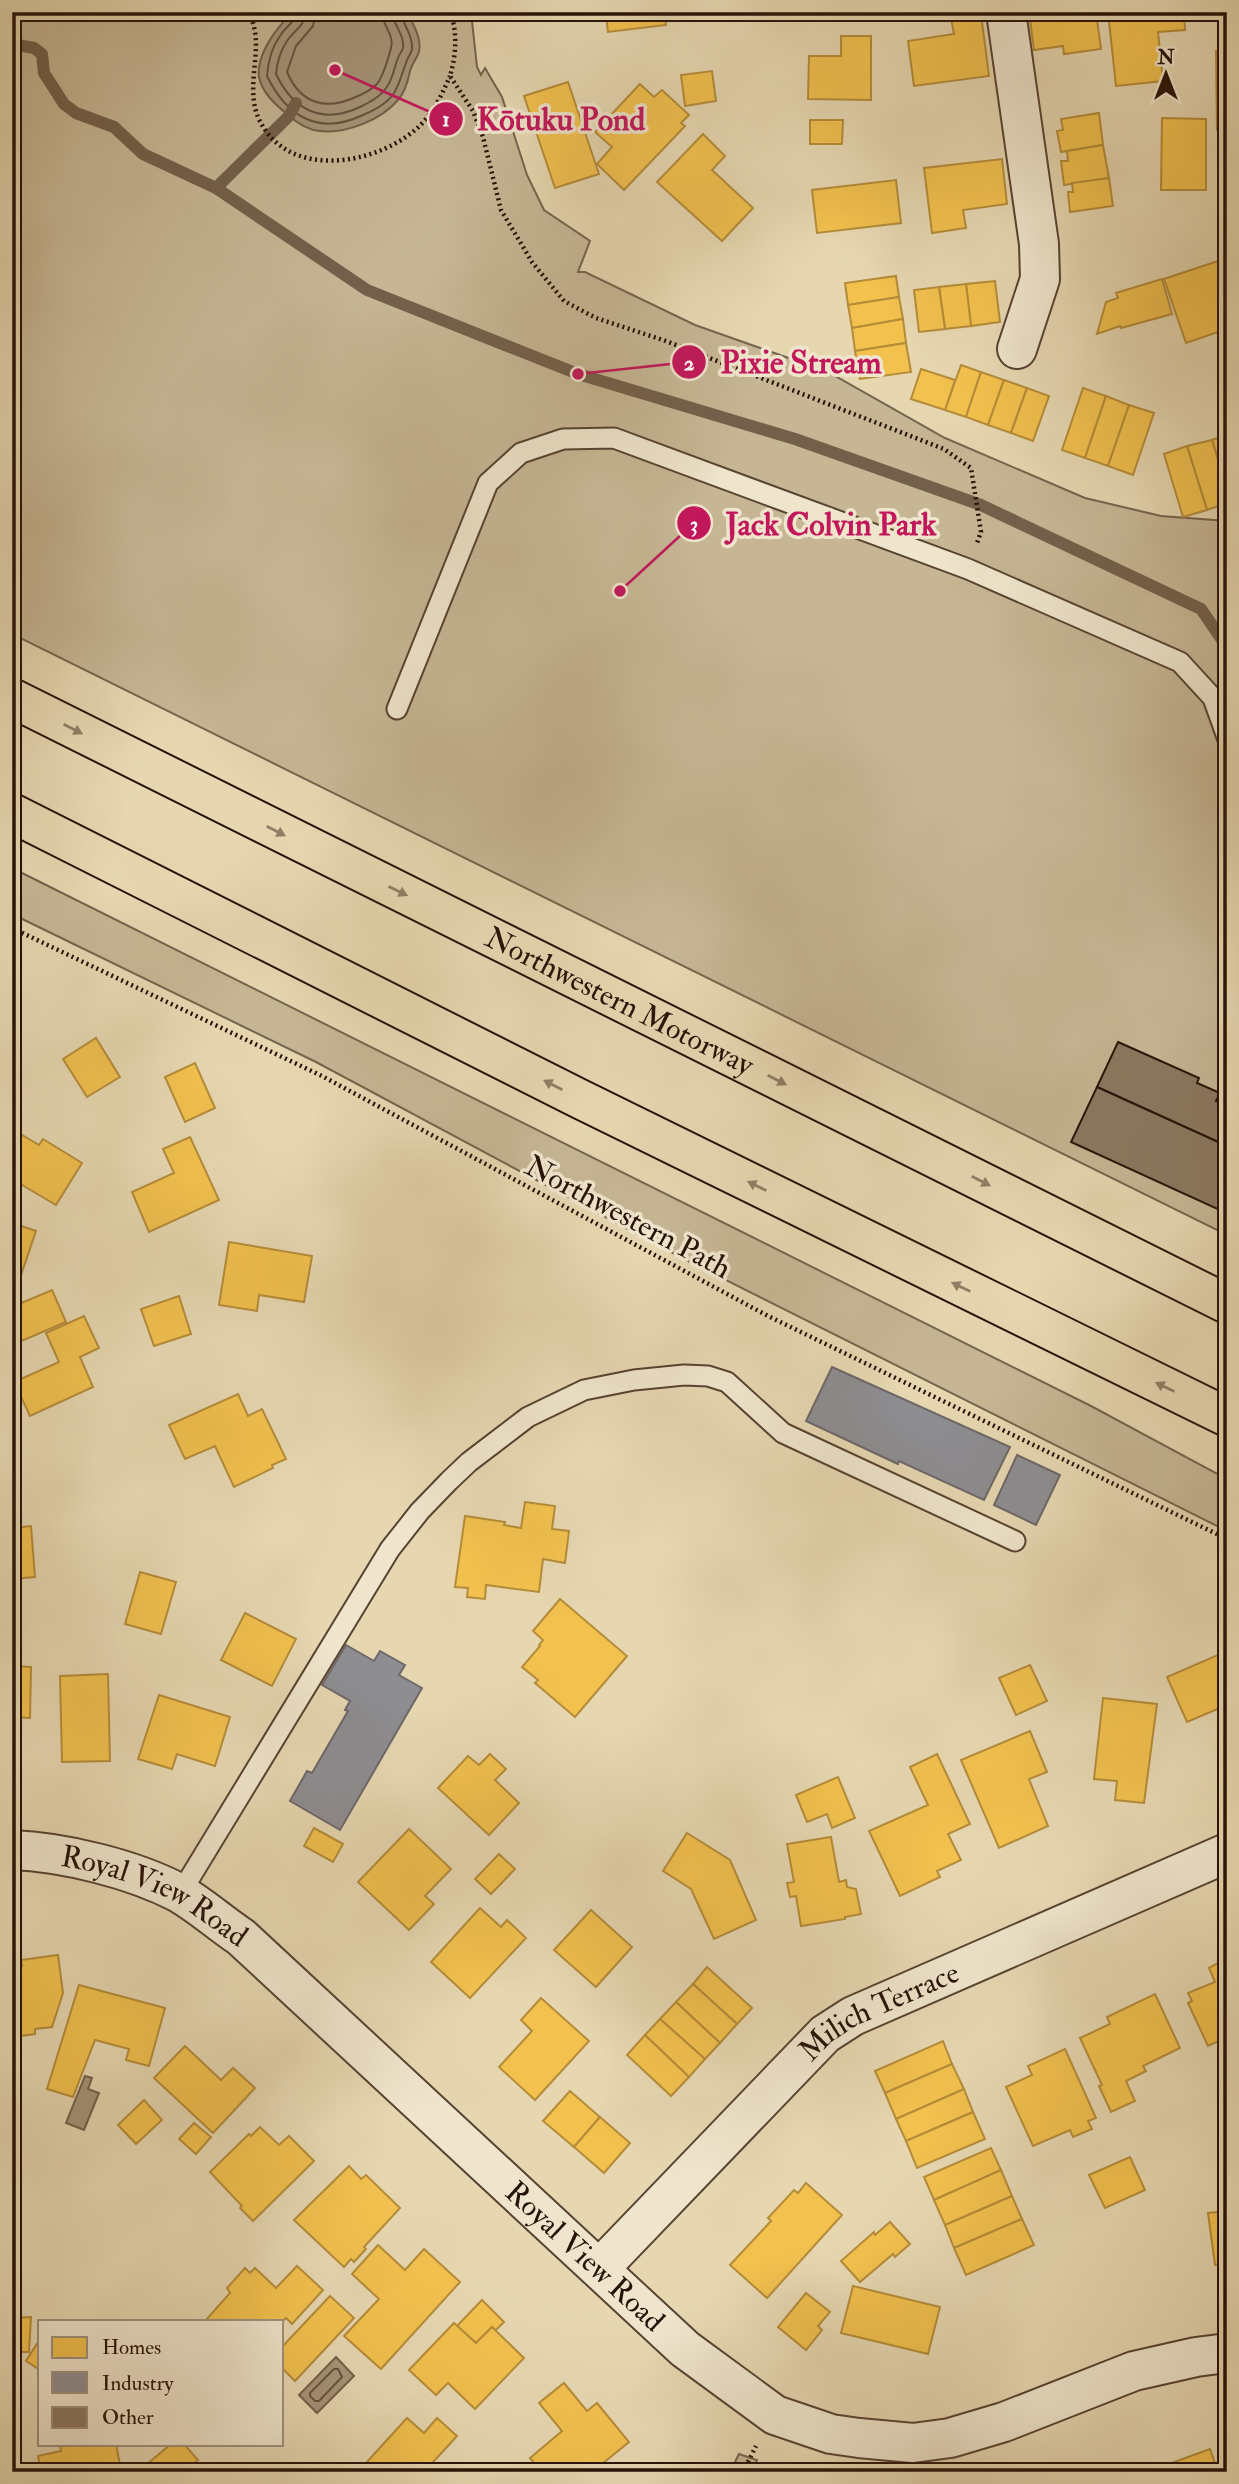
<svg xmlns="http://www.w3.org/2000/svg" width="1239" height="2484" font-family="'IM FELL Double Pica',serif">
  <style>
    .green { fill: #c6b694; stroke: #76644e; stroke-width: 2 }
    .water { fill: #a59478; stroke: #73604b; stroke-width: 2 }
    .homes { fill: #f2c14e; stroke: #b58c39; stroke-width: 2 }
    .industry { fill: #8d8d92; stroke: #6e6869; stroke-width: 2 }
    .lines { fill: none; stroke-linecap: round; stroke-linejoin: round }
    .shore { stroke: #665340; stroke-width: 2 }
    .stream { stroke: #73604b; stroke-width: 12 }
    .building { fill: #8a7860; stroke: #271208; stroke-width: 2 }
    .service-casing { stroke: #574332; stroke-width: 23 }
    .minor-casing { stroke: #574332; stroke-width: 42 }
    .tertiary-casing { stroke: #574332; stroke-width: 42 }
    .motorway-casing { stroke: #271208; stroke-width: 42 }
    .path { stroke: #271208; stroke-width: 4.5; stroke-dasharray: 2 3.5; stroke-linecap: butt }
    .service { stroke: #efe5cc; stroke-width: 19 }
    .minor { stroke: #efe5cc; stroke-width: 38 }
    .tertiary { stroke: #efe5cc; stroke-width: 38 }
    .motorway { stroke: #e6d7b1; stroke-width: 38 }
    .oneway { fill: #907e65 }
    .labels { text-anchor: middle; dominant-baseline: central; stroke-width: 7; stroke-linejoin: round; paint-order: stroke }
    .street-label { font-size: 30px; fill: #271208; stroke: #efe5cc }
    .leader { fill: none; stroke: #c2185b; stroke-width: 2.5 }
    .callout-dot { fill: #c2185b; stroke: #efe5cc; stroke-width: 2.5 }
    .mark-label { font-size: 21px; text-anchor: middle; font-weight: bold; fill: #fff }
    .callout-label { font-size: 32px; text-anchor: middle; font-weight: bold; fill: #c2185b; stroke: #efe5cc; stroke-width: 7; stroke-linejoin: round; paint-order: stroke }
  </style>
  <rect width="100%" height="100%" fill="#e6d7b1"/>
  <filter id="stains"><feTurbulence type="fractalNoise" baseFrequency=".00286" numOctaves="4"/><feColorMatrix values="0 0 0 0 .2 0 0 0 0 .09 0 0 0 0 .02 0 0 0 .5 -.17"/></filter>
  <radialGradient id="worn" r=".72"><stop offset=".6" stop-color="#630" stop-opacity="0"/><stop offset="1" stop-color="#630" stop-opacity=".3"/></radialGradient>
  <g class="green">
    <polygon points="12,12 471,12 477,67 481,75 485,68 502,97 527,175 544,210 590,241 578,272 585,272 695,325 828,372 945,438 1085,498 1161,516 1227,521 1227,1235 12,634"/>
    <polygon points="12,868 1091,1406 1227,1479 1227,1531 684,1259 316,1062 12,914"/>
    <polygon points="739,2454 757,2460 752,2472 730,2472"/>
  </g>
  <g class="water">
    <path d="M293,12H406C413,22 422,39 419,52C417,58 412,64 410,71C408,81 405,92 398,100C381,120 346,134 320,131C307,130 297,123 288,115C276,105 262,93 259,77C256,54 278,26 293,12Z"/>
    <polygon points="85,2076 92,2078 88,2089 99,2093 84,2130 66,2123"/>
    <polygon points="336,2357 354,2376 317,2413 299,2395"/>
  </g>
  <g class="homes">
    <polygon points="626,12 667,12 664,13 666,25 608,32 606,15"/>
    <polygon points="1029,12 1096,12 1101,49 1064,54 1063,46 1034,50"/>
    <polygon points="1108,12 1184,12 1185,30 1158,32 1163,81 1116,86"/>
    <polygon points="981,14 989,76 914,86 908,41 954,34 951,18"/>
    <polygon points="841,36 871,36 871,100 808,99 809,56 841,56"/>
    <polygon points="1216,51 1227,51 1227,130 1217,130"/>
    <polygon points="712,71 716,101 685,106 681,75"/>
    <polygon points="568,82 599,174 555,188 524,96"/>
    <polygon points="640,84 654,97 662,90 689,115 681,123 685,126 624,190 597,164 612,147 595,132"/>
    <polygon points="1099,113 1103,145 1061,152 1057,131 1063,130 1061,119"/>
    <polygon points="1162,118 1206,119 1206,190 1161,190"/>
    <polygon points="810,120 843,120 842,144 810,144"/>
    <polygon points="703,134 725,156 712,170 753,208 722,241 657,182"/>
    <polygon points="1103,145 1109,178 1064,185 1061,161 1068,161 1067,151"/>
    <polygon points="1002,159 1007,204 963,210 966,228 932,233 924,168"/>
    <polygon points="1109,178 1113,206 1070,212 1068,192 1073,192 1072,183"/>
    <polygon points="896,180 901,223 817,233 812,190"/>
    <polygon points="1221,260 1227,276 1227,329 1186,343 1164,279"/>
    <polygon points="896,276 899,297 848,305 845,283"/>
    <polygon points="1162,279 1172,314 1121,328 1120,326 1097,334 1106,302 1118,298 1116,293"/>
    <polygon points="995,281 1000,322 971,326 966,284"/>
    <polygon points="966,284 971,326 945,329 939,287"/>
    <polygon points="939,287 945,329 919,332 914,290"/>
    <polygon points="899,297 903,319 852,328 848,305"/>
    <polygon points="903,319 906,343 855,351 852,328"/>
    <polygon points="906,343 911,372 860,379 855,351"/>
    <polygon points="961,365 981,372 966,417 945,410"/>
    <polygon points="921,369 955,380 945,410 911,399"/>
    <polygon points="981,372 1004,380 988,425 966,417"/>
    <polygon points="1004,380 1027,388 1011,433 988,425"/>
    <polygon points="1027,388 1049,396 1033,441 1011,433"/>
    <polygon points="1083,388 1106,396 1085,458 1062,450"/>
    <polygon points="1106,396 1129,405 1108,466 1085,458"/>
    <polygon points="1129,405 1154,413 1133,475 1108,466"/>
    <polygon points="1227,435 1227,489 1212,440"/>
    <polygon points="1212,440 1227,489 1227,503 1207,510 1187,446"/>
    <polygon points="1187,446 1207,510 1183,517 1164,454"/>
    <polygon points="96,1038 120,1077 87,1097 63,1059"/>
    <polygon points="195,1063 215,1108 185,1122 165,1077"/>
    <polygon points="12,1129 39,1145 43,1139 82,1163 56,1205 12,1179"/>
    <polygon points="190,1137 219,1200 149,1232 132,1192 174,1173 163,1149"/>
    <polygon points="12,1223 36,1231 17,1287 12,1285"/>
    <polygon points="229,1242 312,1256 304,1302 259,1295 257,1311 219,1305"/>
    <polygon points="52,1290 66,1322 12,1345 12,1307"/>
    <polygon points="179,1296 191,1334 154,1346 141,1309"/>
    <polygon points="84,1316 99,1348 80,1357 93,1387 30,1416 14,1382 59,1362 46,1333"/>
    <polygon points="238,1394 248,1416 262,1409 286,1459 272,1465 273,1468 234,1487 215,1446 185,1459 169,1425"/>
    <polygon points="525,1502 555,1506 552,1529 569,1531 565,1563 543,1559 539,1592 486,1585 485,1599 467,1597 468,1588 455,1587 465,1516 505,1522 504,1525 521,1528"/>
    <polygon points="31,1526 35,1577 12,1579 12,1528"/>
    <polygon points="140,1572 176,1582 161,1634 125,1624"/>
    <polygon points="560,1599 627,1656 575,1717 535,1683 538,1680 522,1667 540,1646 539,1645 543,1640 533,1631"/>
    <polygon points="245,1613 296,1639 272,1686 221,1660"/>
    <polygon points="1227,1651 1227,1705 1187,1722 1167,1677"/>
    <polygon points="1030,1665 1047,1701 1016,1715 999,1678"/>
    <polygon points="12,1666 31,1667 30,1718 12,1717"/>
    <polygon points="108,1674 110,1761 62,1762 60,1676"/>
    <polygon points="159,1695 230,1717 215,1766 177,1754 172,1769 138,1759"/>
    <polygon points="1103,1698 1157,1704 1144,1803 1115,1800 1117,1781 1094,1779"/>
    <polygon points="1030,1731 1047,1772 1029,1779 1048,1826 999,1848 961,1760"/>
    <polygon points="490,1754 506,1769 495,1780 519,1803 489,1835 438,1788 468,1756 479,1765"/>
    <polygon points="937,1754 970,1824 948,1834 961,1860 937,1871 940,1877 900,1896 869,1831 928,1805 910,1767"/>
    <polygon points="838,1777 855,1818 832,1828 827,1814 807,1822 796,1795"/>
    <polygon points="314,1828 343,1844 333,1862 304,1846"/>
    <polygon points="409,1829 451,1869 425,1896 434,1904 409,1930 358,1882"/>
    <polygon points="687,1833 730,1860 756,1920 714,1939 691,1889 663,1871"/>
    <polygon points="831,1837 839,1882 846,1880 847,1887 856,1889 861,1914 845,1917 845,1919 801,1926 796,1896 790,1897 787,1883 794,1882 787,1844"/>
    <polygon points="499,1854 515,1869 491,1894 475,1879"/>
    <polygon points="480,1908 501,1927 507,1920 526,1938 470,1998 431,1962"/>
    <polygon points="591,1910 632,1947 596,1987 554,1950"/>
    <polygon points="58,1955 63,1993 52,2027 35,2029 35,2034 12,2037 12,1967 22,1966 21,1960"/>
    <polygon points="1227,1958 1227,2037 1208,2046 1188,2003 1192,2001 1188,1993 1215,1982 1209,1968"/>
    <polygon points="707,1967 752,2008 737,2024 693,1984"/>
    <polygon points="693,1984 737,2024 720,2043 676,2002"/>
    <polygon points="79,1985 165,2008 149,2066 126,2060 129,2049 95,2040 73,2097 47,2089"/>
    <polygon points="1155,1994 1180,2048 1143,2066 1146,2071 1126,2081 1135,2101 1111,2112 1099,2086 1102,2085 1080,2038 1110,2024 1107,2017"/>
    <polygon points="541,1998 589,2041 535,2100 499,2067 532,2031 521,2020"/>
    <polygon points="676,2002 720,2043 705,2059 660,2019"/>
    <polygon points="660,2019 705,2059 689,2077 645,2035"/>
    <polygon points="645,2035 689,2077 671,2096 627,2055"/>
    <polygon points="943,2041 952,2064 885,2093 875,2071"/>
    <polygon points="185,2046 221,2080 233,2068 255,2088 213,2133 154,2078"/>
    <polygon points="1065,2049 1096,2118 1088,2121 1092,2129 1073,2137 1070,2130 1033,2146 1006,2087 1032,2075 1028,2066"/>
    <polygon points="952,2064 964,2089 896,2119 885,2093"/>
    <polygon points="964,2089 973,2112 906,2141 896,2119"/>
    <polygon points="570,2091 600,2117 574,2147 543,2121"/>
    <polygon points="144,2100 162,2120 136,2144 118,2125"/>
    <polygon points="973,2112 985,2139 917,2168 906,2141"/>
    <polygon points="600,2117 630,2143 604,2173 574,2147"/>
    <polygon points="194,2123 211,2137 196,2154 179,2139"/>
    <polygon points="260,2127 279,2145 289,2136 314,2161 253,2221 240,2208 242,2206 210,2172 249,2134 251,2136"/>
    <polygon points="991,2148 1001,2170 934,2200 924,2177"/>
    <polygon points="1130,2157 1145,2190 1105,2208 1089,2175"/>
    <polygon points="349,2166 361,2179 366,2175 400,2208 364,2247 366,2249 354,2262 351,2259 344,2267 294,2220"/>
    <polygon points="1001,2170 1012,2196 945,2225 934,2200"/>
    <polygon points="806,2183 842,2215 767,2298 730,2265 771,2221 768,2218 794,2190 798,2193"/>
    <polygon points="1012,2196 1022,2219 954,2248 945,2225"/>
    <polygon points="1227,2211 1227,2263 1215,2265 1208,2213"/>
    <polygon points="1022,2219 1034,2245 966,2275 954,2248"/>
    <polygon points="890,2222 910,2244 895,2257 893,2254 860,2282 841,2261 874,2232 875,2235"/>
    <polygon points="378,2245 405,2270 424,2249 460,2282 381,2369 344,2336 379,2299 352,2274"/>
    <polygon points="297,2266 323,2290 292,2324 286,2318 282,2322 205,2321 230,2293 227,2288 245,2268 250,2273 255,2268 276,2288"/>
    <polygon points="853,2286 940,2307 928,2354 841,2333"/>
    <polygon points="806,2293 830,2312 818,2326 822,2330 806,2350 778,2327"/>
    <polygon points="330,2296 354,2318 295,2381 282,2368 282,2347"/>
    <polygon points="482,2300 504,2322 496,2330 492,2327 476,2343 457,2326"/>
    <polygon points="31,2317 29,2352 14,2352 18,2404 12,2414 12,2318"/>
    <polygon points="454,2323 476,2343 492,2327 524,2358 475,2409 448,2383 436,2395 409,2370"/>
    <polygon points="40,2339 40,2370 26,2361"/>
    <polygon points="564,2383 587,2411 597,2403 629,2442 592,2472 542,2472 530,2458 562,2431 539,2403"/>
    <polygon points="407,2418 424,2433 437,2418 457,2436 424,2472 375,2472 366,2463"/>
    <polygon points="60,2444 116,2444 121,2470 41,2472 38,2456 61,2451"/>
    <polygon points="171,2444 184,2444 198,2460 183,2472 142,2472 140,2470"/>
    <polygon points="1210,2449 1218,2472 1147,2472"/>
  </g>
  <g class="industry">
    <polygon points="832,1367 1010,1447 984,1500 899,1461 898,1464 806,1421"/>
    <polygon points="1017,1455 1060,1475 1036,1525 994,1505"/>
    <polygon points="346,1645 374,1661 380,1651 405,1665 399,1675 422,1688 340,1830 290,1801 307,1771 312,1773 348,1711 345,1710 350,1701 322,1685"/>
  </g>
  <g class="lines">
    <g class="shore">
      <path d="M297,12C295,23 285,27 280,36C272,47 268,63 267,76C287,117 319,136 363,115C375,110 387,104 394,93C400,83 402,73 406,63C407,58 412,53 412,48C413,34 402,24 401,12"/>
      <path d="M306,12C305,26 294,30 287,41C281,50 277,63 276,74C293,110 322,125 360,107C370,102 380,97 386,88C393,79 394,68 398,58C399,54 402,52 403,48C405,35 393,25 392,12"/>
      <path d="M316,12L313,26L296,46L287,72C301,105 327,111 358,96C365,93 372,89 377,84C384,75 388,59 391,48C395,36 382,25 382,12"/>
      <polygon points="334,2369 338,2369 342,2377 319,2401 315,2401 310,2396 310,2393"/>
    </g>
    <g class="stream">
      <polyline points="12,44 34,48 42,54 44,73 64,104 76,113 114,127 143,154 216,188 367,290 578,374 795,439 981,505 1201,609 1227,647"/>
      <polyline points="216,188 289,116 296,103"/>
    </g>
  </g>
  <g class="building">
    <polygon points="1118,1042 1199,1078 1197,1083 1220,1093 1216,1101 1227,1105 1227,1123 1218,1142 1097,1087"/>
    <polygon points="1097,1087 1227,1146 1227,1205 1224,1212 1071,1142"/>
  </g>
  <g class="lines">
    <defs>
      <g id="service">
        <polyline points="397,709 488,483 521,453 563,439 614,438 968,569 1180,662 1213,698 1227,737"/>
        <polyline points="180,1894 390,1549 420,1511 449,1481 469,1462 528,1417 584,1390 634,1380 684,1375 708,1376 727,1382 783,1433 1015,1541"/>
      </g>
      <g id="minor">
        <polyline points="1006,12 1039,244 1040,279 1017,349"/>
        <path id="s1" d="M600,2268L825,2034L853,2016L1227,1853"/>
      </g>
      <g id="tertiary">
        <path id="s2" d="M12,1850C64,1852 133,1869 179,1893C200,1905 220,1923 241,1937L685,2349L775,2415L831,2434L859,2438L913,2443L950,2438L1004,2422L1134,2371L1196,2357L1227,2353"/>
      </g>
      <g id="motorway">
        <path id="s3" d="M12,698L1227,1304"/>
        <polyline points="12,813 580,1099 1227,1417"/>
      </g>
    </defs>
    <use href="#service" class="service-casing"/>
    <use href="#minor" class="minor-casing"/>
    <use href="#tertiary" class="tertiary-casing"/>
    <use href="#motorway" class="motorway-casing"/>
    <g class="path">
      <path d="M248,12C267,44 244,82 258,117C285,180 373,166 415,130C431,117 442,95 450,76"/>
      <path d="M450,12C458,33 456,55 450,76L473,111L483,137L501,210L532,262L564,301L596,318L663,340L944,449L971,468L981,532L977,543"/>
      <polyline points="12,928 322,1076 768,1316 1227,1539"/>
      <polyline points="743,2472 756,2446"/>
    </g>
    <use href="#service" class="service"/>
    <use href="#minor" class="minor"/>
    <use href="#tertiary" class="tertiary"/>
    <use href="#motorway" class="motorway"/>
  </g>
  <defs><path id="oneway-solid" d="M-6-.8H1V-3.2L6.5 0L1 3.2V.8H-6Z" transform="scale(1.75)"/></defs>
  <g class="oneway">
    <use href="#oneway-solid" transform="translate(73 729) rotate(27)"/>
    <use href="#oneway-solid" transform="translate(276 831) rotate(27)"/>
    <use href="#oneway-solid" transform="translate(398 891) rotate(26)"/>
    <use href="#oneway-solid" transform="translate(777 1080) rotate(27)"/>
    <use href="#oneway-solid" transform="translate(553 1085) rotate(-153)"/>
    <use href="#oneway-solid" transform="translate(981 1181) rotate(27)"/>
    <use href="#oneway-solid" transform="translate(757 1186) rotate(-154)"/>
    <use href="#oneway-solid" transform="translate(961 1287) rotate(-154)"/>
    <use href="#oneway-solid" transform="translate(1165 1387) rotate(-154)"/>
  </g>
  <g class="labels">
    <g class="street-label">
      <text stroke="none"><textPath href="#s3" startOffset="679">Northwestern Motorway</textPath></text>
      <text transform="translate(628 1217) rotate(28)">Northwestern Path</text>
      <text stroke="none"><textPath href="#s2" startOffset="152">Royal View Road</textPath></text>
      <text stroke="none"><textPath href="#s1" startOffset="383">Milich Terrace</textPath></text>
      <text stroke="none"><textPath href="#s2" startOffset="719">Royal View Road</textPath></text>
    </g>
  </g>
  <path class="leader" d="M335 70L446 119M578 374L689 362M620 591L694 523"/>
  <g class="callout-dot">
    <circle cx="335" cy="70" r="7"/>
    <circle cx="578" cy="374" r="7"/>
    <circle cx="620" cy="591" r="7"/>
    <circle cx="446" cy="119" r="18"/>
    <circle cx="689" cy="362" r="18"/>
    <circle cx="694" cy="523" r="18"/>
  </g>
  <g class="mark-label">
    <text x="446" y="126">1</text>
    <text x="689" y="370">2</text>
    <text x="694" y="531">3</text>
  </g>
  <g class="callout-label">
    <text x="561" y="130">Kōtuku Pond</text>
    <text x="801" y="373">Pixie Stream</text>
    <text x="831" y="535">Jack Colvin Park</text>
  </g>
  <rect width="1239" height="2484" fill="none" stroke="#e6d7b1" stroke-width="42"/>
  <rect x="14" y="14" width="1211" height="2456" fill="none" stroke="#271208" stroke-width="3.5"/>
  <rect x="21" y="21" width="1197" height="2442" fill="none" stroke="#271208" stroke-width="2"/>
  <rect x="38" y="2320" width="245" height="126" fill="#efe5cc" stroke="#9f917e" stroke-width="2"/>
  <rect x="52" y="2337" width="35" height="21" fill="#f2c14e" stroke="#9f917e" stroke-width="2"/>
  <text x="102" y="2354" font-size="21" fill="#271208">Homes</text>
  <rect x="52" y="2372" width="35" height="21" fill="#8d8d92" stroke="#9f917e" stroke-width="2"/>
  <text x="102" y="2390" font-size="21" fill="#271208">Industry</text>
  <rect x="52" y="2407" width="35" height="21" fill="#8a7860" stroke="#9f917e" stroke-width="2"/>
  <text x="102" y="2424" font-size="21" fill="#271208">Other</text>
  <g transform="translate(1166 74)" stroke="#efe5cc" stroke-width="5" paint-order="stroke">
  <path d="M0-5L12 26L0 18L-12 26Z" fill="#271208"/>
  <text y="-10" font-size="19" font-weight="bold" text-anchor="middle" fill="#271208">N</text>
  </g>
  <rect width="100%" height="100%" filter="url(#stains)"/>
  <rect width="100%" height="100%" fill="url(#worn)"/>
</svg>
